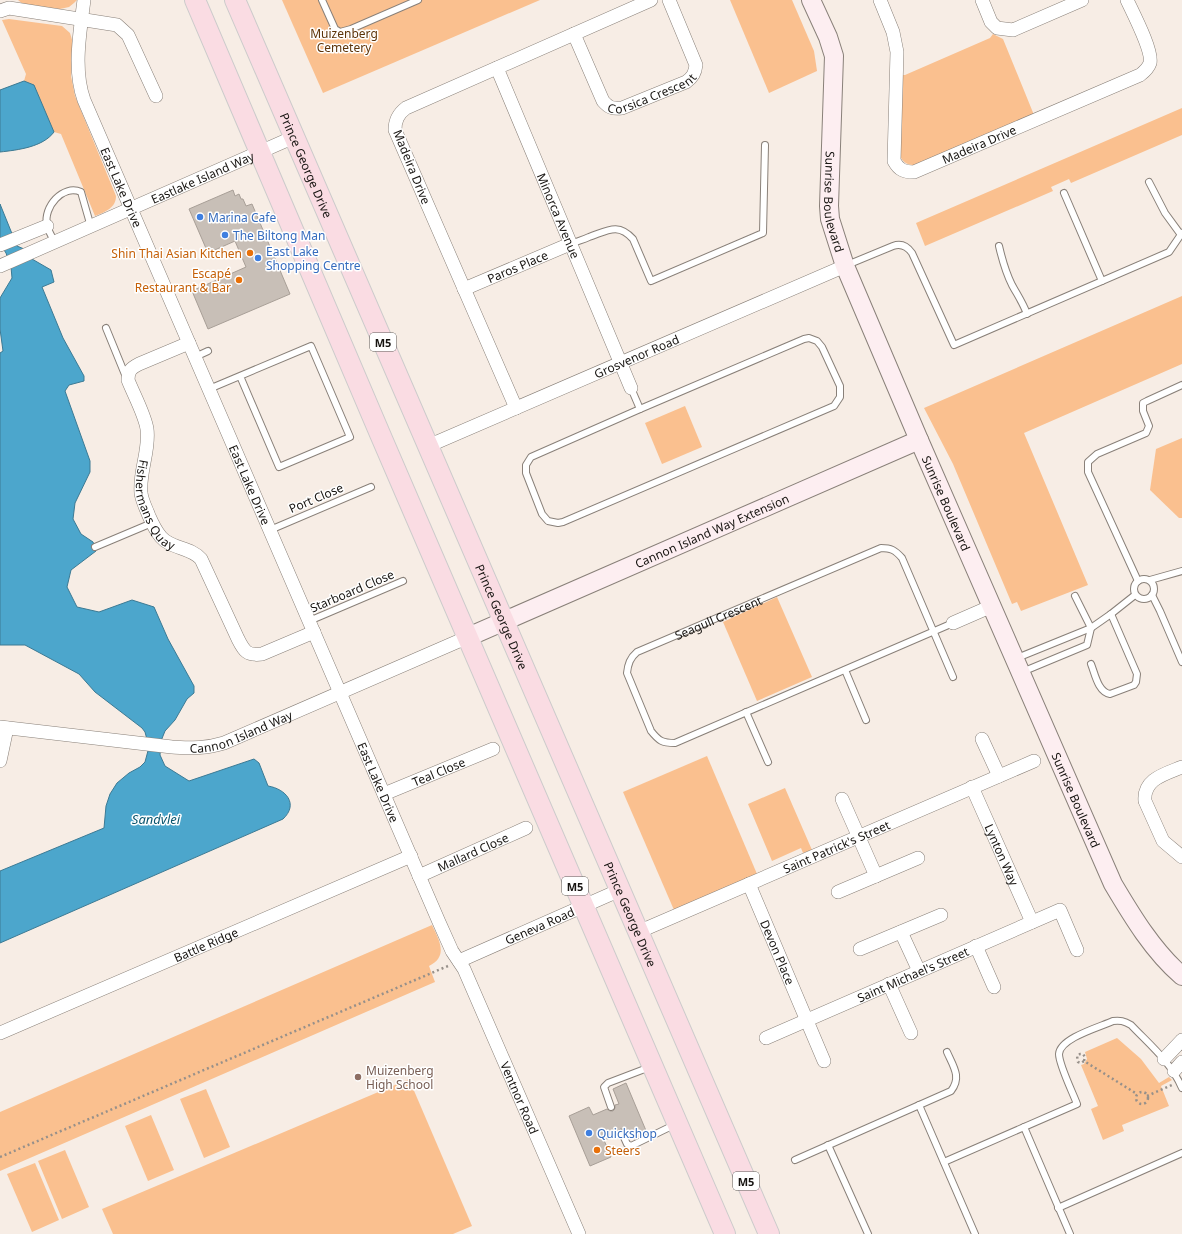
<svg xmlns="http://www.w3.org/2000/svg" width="1182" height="1234" font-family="'Noto Sans',sans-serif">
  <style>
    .green { fill: #fac08f }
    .water { fill: #4ca6cc; stroke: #3c7a94 }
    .building { fill: #c8bfb7; stroke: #a89f97 }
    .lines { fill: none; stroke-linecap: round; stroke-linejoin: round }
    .lane-casing { stroke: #898079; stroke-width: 8 }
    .street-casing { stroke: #898079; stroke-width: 14 }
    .secondary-casing { stroke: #898079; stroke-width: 20 }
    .primary-casing { stroke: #cccbcb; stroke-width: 22 }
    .path { stroke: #97908a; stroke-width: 2.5; stroke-dasharray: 2 3; stroke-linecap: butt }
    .lane { stroke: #fff; stroke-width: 6 }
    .street { stroke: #fff; stroke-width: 13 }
    .secondary { stroke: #fdeef1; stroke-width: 18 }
    .primary { stroke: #fadce3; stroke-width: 20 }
    .shop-dot { fill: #3f7fe0; stroke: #fff; stroke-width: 1.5 }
    .food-dot { fill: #e8710a; stroke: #fff; stroke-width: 1.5 }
    .education-dot { fill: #8d6e63; stroke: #fff; stroke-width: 1.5 }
    .labels { text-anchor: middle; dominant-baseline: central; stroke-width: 3; stroke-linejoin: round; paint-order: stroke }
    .shield { fill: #fff; stroke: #5d5a58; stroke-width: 1 }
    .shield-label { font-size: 11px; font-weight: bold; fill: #171411 }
    .park-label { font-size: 12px; fill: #5d3409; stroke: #fff }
    .street-label { font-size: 12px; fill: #171411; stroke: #fff }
    .shop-label { font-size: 12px; fill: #366cbe; stroke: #fff; text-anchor: start }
    .food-label { font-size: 12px; fill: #c56008; stroke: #fff; text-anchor: end }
    .education-label { font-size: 12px; fill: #785e54; stroke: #fff; text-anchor: start }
    .water-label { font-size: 13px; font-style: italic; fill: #09556f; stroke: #fff }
  </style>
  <rect width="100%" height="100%" fill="#f7ede5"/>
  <g class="green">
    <polygon points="18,0 77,0 74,3 69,7 60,9 24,5"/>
    <polygon points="282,0 540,0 323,93"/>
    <polygon points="730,0 792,0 814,51 817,71 769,93"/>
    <path d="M9,19L62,26L70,33L73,43L71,76L75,96L116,196C116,208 105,212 95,216L61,134L54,132C43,147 18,150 0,152V90L24,81L26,74L2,20Z"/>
    <path d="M993,34L1003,39L1034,115L919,166C909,165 903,164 899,154L901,75H905L990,38Z"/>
    <polygon points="1182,108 1182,135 1071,183 1069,179 1051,187 1053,191 925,246 916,223"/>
    <polygon points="1182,296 1182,364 1024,433 1088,585 1021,611 1017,602 1012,604 953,464 924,408"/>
    <polygon points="685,406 702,447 662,464 645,423"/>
    <polygon points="1182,438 1182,518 1179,518 1150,490 1156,449"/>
    <polygon points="777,597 812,677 757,701 723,622"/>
    <polygon points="707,756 757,874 674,910 623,792"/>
    <polygon points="785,788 812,850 803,853 801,848 772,861 748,804"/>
    <path d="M432,925C439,940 449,956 429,966L435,982L0,1171V1112Z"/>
    <polygon points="1117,1038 1141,1059 1159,1083 1169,1077 1172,1080 1161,1086 1169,1106 1122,1125 1124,1131 1103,1140 1091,1109 1098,1106 1081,1065 1084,1064 1087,1059 1085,1052"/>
    <polygon points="409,1079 472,1226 453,1234 113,1234 102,1209"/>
    <polygon points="206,1089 230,1147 204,1158 180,1099"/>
    <polygon points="151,1115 174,1170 148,1181 125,1126"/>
    <polygon points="65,1150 89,1207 62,1219 38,1161"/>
    <polygon points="35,1163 59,1220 32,1232 7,1174"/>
  </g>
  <g class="water">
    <path d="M24,81L34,85L54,132C43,147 18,150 0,152V90Z"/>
    <path d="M0,204L17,246L24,249L32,259L51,270L54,282L42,287L63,338L84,376V381L69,385L65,391L90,461V472L75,503L73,519L81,534L93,542L96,551L71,570L67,587L77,607L99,612L132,600L154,607L168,639L194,686V693L187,699L175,720L165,731L161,741L160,755L165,766L189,781L254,759L259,763L268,786C286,789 299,804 283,819L0,943V871L104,828L106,806L110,794L117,783L129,773L140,767L145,762L149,747L145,732L142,728L95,692L79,674L25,645H0V353L3,351L0,329V298L12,278L11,267L6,253L0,244Z"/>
  </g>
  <g class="building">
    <polygon points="233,190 235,196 239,194 241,199 243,199 246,206 252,204 290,294 208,329 192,291 246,267 235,241 208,253 189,209"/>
    <polygon points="626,1083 647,1133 634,1139 630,1130 626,1131 623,1129 620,1129 618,1132 618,1135 604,1140 611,1157 590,1166 569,1116 589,1107 593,1115 607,1109 610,1111 613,1111 615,1108 615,1105 619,1104 613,1089"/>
  </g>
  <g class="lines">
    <defs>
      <g id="lane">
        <polyline points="322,0 335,29 340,32 351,29 418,0"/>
        <polyline points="1149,182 1165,213 1181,235"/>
        <polyline points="1064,193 1102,281"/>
        <path d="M55,242C52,237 48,231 47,225C43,207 63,184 81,192L91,227"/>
        <path d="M571,244C577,241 583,240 589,237C607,231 618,222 633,239L651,281L763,233L765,145"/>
        <path d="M999,246C1002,259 1006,273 1012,285C1018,296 1023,303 1027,314"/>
        <path d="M847,265L893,246C901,243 907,246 912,253L954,345L1169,252L1182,233"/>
        <polyline points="106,328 126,377"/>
        <polygon points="809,338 817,341 822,347 840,386 840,397 834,406 563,522 558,523 548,521 542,514 526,473 526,465 531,457 640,409 804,339"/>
        <polyline points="195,357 208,351"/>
        <polyline points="631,388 640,409"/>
        <polyline points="209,389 311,346 350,437 279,467 240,376"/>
        <polyline points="270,530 371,487"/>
        <polyline points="95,547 152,523"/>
        <circle cx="1144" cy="589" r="10"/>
        <polyline points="1150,580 1182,571"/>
        <polyline points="1138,581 1088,472 1088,462 1097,454 1146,433 1149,426 1143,411 1143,403 1147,401 1182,385"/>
        <polyline points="1152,595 1160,611 1182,662"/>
        <polyline points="309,621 403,581"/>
        <path id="s1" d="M953,623C860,663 768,703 675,743C662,743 659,741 651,731L627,673C628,664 630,658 637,652L881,548C891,548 895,550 902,558L953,677"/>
        <polyline points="1017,658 1091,628 1111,614 1135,595"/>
        <path d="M1091,664C1095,674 1098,692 1110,694L1134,685L1136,682L1137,674L1111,614"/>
        <polyline points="845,670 866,720"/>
        <polyline points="1022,672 1087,645 1091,628 1075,596"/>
        <polyline points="746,712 768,762"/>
        <polyline points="919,1105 975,1234"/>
        <polyline points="611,1107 604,1087 608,1083 650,1067"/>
        <polyline points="1024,1127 1070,1234"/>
        <polyline points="622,1133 627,1144 631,1146 676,1124"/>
        <polyline points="828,1145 868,1234"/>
        <path d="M795,1160L951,1091C962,1077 953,1066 947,1052"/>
        <path d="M944,1162L1077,1104C1073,1093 1059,1065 1059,1054C1060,1038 1100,1027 1113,1021C1120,1020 1124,1021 1131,1025C1150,1045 1171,1062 1182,1088"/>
        <polyline points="1058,1208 1182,1153"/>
      </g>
      <g id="street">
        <path id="s2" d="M84,0C80,32 73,70 84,100L439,922L452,951L464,969L579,1234"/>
        <path id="s3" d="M880,0L893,32L897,52L894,161C899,170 904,172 914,172L1140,75C1144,72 1148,69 1150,63C1153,51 1133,13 1127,0"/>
        <polyline points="982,0 991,22 997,28 1013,30 1082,0"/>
        <polyline points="0,11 9,8 117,25 128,35 156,96"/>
        <path id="s4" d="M574,34L603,101C609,108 613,109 622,108L686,82C693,77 695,73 696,65L669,0"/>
        <path id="s5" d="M497,68L631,388"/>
        <polyline points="0,245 47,226"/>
        <path id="s6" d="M0,266L294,137"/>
        <path id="s7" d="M464,289L570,244"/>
        <path id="s8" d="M189,343L139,364C131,368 128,371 128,380C133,393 145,415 147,429C150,450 139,471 141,493C142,501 146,508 149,516C152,523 156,531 161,537C171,549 191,547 201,559L238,639C244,651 247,656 262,654L314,632"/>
        <path d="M516,408L395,130C395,120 398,114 406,108L651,0"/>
        <path id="s9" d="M428,446L845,266"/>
        <polyline points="953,623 992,606"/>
        <path id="s10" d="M0,727L172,747C192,748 204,749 224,743L468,637"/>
        <polyline points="982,739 999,776"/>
        <polyline points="0,761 7,728"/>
        <path d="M1182,767C1165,774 1143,779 1145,801L1163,841L1182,857"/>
        <path id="s11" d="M972,787L1032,922"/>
        <path id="s12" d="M384,794L493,749"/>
        <polyline points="842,799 876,876"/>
        <path id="s13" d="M419,876L526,828"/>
        <path id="s14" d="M749,884L824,1061"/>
        <polyline points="838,892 918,858"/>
        <path id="s15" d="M638,932L1034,761"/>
        <polyline points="901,932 919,971"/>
        <polyline points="976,946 994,987"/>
        <polyline points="860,949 941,915"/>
        <path id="s16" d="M459,961L620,890"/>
        <polyline points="889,984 911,1033"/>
        <path id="s17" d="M0,1033L411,856"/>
        <path id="s18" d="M766,1038L1060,910L1077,950"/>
        <polyline points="1164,1059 1182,1040"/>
        <polyline points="1174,1071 1182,1062"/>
      </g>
      <g id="secondary">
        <path id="s19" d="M811,0L828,37L834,56L829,206L830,219L845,266L919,440L1113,884C1132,916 1153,951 1182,976"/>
        <path id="s20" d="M468,637L919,440"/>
      </g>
      <g id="primary">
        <polyline points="195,0 380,434 725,1234"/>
        <path id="s21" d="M235,0L769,1234"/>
      </g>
    </defs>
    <use href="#lane" class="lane-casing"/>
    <use href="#street" class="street-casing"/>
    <use href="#secondary" class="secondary-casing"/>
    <use href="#primary" class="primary-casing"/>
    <g class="path">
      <polyline points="1084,1061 1085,1057 1083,1054 1080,1054 1077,1056 1078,1062 1081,1063 1084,1061 1137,1094"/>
      <circle cx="1142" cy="1098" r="6"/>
      <polyline points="1147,1096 1172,1085"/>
      <polyline points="0,1157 448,966"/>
    </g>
    <use href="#lane" class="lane"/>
    <use href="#street" class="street"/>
    <use href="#secondary" class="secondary"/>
    <use href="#primary" class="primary"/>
  </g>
  <g class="shop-dot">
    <circle cx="200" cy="217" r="4"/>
    <circle cx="225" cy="235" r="4"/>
    <circle cx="258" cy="258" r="4"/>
    <circle cx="589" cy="1133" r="4"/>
  </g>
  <g class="food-dot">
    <circle cx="250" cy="253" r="4"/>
    <circle cx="239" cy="280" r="4"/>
    <circle cx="597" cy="1150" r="4"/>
  </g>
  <circle class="education-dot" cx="358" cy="1077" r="4"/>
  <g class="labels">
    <g class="shield">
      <rect x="370" y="333" width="26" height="18" rx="3"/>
      <rect x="562" y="877" width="26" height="18" rx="3"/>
      <rect x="733" y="1172" width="26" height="18" rx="3"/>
    </g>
    <g class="shield-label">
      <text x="383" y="342">M5</text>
      <text x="575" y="886">M5</text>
      <text x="746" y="1181">M5</text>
    </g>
    <g class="park-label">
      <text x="344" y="33">Muizenberg<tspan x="344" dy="14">Cemetery</tspan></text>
    </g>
    <g class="street-label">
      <text stroke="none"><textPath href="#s4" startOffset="127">Corsica Crescent</textPath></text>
      <text stroke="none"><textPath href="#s3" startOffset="259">Madeira Drive</textPath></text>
      <text stroke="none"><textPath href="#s21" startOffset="180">Prince George Drive</textPath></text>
      <text transform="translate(412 167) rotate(68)">Madeira Drive</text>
      <text stroke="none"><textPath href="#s6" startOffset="221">Eastlake Island Way</textPath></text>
      <text stroke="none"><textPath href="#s2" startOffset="196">East Lake Drive</textPath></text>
      <text stroke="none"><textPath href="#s19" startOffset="207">Sunrise Boulevard</textPath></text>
      <text stroke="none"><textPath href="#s5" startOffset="160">Minorca Avenue</textPath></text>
      <text stroke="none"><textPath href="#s7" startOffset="58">Paros Place</textPath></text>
      <text stroke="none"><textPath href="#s9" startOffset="227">Grosvenor Road</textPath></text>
      <text stroke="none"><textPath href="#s2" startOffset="520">East Lake Drive</textPath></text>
      <text transform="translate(316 498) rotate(-23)">Port Close</text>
      <text stroke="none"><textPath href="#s8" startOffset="208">Fishermans Quay</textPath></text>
      <text stroke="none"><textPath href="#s19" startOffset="531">Sunrise Boulevard</textPath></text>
      <text stroke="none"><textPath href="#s20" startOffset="266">Cannon Island Way Extension</textPath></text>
      <text transform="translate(352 591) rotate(-23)">Starboard Close</text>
      <text stroke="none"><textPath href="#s21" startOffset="672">Prince George Drive</textPath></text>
      <text stroke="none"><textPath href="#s1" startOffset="506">Seagull Crescent</textPath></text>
      <text stroke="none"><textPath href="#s10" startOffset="245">Cannon Island Way</textPath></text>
      <text stroke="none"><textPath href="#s12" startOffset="59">Teal Close</textPath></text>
      <text stroke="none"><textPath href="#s2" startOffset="844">East Lake Drive</textPath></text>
      <text stroke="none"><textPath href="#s19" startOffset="855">Sunrise Boulevard</textPath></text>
      <text stroke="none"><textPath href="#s15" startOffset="216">Saint Patrick's Street</textPath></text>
      <text stroke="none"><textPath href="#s13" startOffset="59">Mallard Close</textPath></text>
      <text stroke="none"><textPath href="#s11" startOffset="74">Lynton Way</textPath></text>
      <text stroke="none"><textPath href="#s21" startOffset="996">Prince George Drive</textPath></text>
      <text stroke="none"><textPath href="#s16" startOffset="88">Geneva Road</textPath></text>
      <text stroke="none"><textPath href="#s17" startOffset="224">Battle Ridge</textPath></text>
      <text stroke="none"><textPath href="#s14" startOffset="74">Devon Place</textPath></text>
      <text stroke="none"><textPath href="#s18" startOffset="160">Saint Michael's Street</textPath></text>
      <text stroke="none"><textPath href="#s2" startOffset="1190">Ventnor Road</textPath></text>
    </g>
    <g class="shop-label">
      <text x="208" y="217">Marina Cafe</text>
      <text x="233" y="235">The Biltong Man</text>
      <text x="266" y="251">East Lake<tspan x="266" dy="14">Shopping Centre</tspan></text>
      <text x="597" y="1133">Quickshop</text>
    </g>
    <g class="food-label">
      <text x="242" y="253">Shin Thai Asian Kitchen</text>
      <text x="231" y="273">Escapé<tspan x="231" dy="14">Restaurant &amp; Bar</tspan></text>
      <text x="605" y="1150" text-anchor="start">Steers</text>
    </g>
    <g class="education-label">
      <text x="366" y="1070">Muizenberg<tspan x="366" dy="14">High School</tspan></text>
    </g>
    <g class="water-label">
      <text x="156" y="819">Sandvlei</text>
    </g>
  </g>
</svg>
